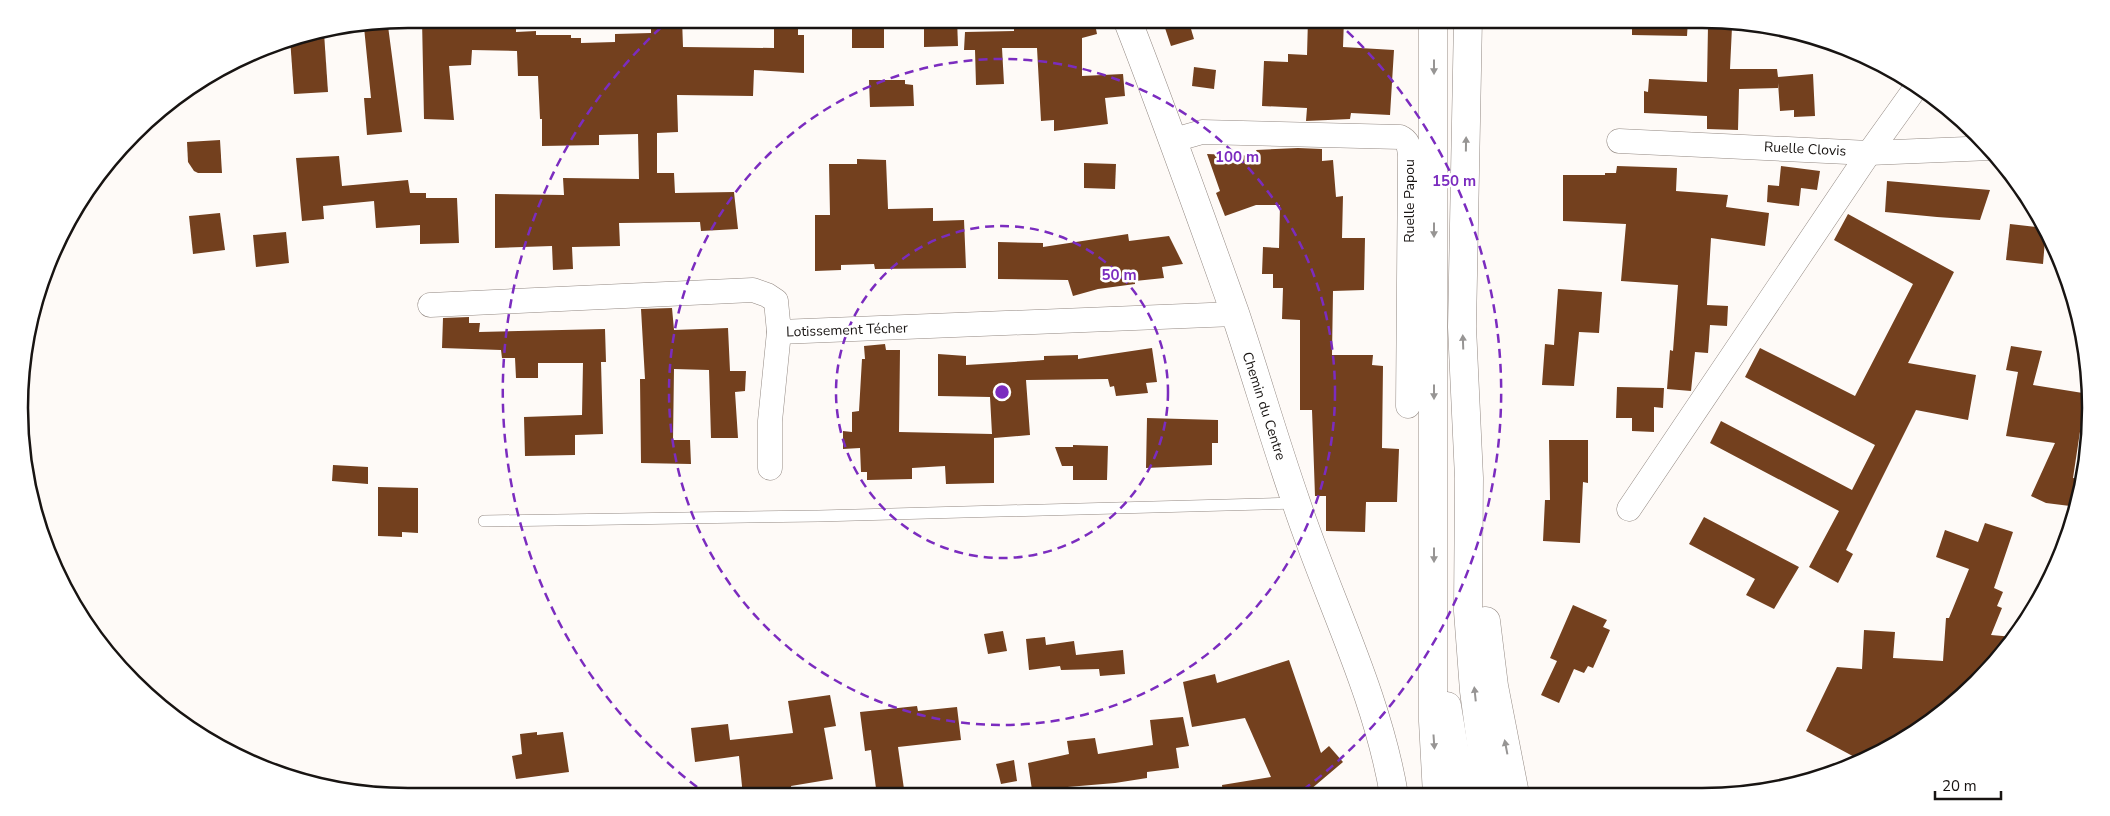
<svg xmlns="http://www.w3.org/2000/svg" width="2110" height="816" font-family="'Nunito Sans',sans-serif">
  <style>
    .building { fill: #73401e }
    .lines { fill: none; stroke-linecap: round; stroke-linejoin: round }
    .lane-casing { stroke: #938983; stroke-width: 12 }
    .street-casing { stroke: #938983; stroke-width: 25 }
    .secondary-casing { stroke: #938983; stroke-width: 29 }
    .highway-casing { stroke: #938983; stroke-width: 29 }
    .lane { stroke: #fff; stroke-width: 11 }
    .street { stroke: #fff; stroke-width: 24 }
    .secondary { stroke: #fff; stroke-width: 28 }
    .highway { stroke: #fff; stroke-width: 28 }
    .oneway { fill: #979594 }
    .ring { fill: none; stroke: #7b2cbf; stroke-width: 2.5; stroke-dasharray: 9 6 }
    .labels { text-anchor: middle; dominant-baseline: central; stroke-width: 5; stroke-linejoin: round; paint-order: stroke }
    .street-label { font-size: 14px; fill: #181412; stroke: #fff }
    .rim { fill: none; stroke: #181412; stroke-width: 2.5 }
    .centre { fill: #7b2cbf; stroke: #fff; stroke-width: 2.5 }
    .ring-label { font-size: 15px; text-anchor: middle; font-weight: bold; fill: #7b2cbf; stroke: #fff; stroke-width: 5; stroke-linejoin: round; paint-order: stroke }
  </style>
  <rect width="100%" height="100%" fill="#fefaf7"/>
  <g class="building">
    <polygon points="422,19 516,20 516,32 536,31 536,35 571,35 571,38 581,38 581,43 615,42 615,34 651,33 651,19 682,19 683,47 774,48 774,27 798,28 798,35 804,35 804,73 754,70 753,96 677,95 678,132 657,133 657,173 674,173 675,193 734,192 738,229 701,231 700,222 619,223 620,246 572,247 573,269 553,270 552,246 495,248 495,194 564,195 563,178 639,179 638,134 599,135 599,145 542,146 542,119 540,119 538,76 518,76 517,51 472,50 471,65 449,66 454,120 424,119"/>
    <polygon points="863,19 884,19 884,48 852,48 852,26 863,25"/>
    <polygon points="924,19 957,19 958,46 924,47"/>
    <polygon points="1014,19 1037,19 1037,29 1094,19 1097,34 1082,38 1082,76 1123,74 1125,96 1105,98 1108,124 1054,131 1054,120 1041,121 1037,48 1002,48 1004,84 976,85 975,50 964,50 965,32 1014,31"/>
    <polygon points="1162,19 1188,19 1194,39 1171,46"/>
    <polygon points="1308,19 1344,19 1343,47 1394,50 1390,115 1351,113 1350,119 1306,121 1307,108 1262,106 1264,61 1288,62 1288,54 1307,55"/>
    <polygon points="1632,19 1688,19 1687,36 1632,35"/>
    <polygon points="388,26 402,132 367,135 364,98 371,98 364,27"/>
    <polygon points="1708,26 1732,27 1730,69 1777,69 1778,77 1813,74 1815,116 1794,117 1794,110 1780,111 1778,83 1778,88 1739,89 1738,130 1707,129 1707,116 1644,113 1644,91 1648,92 1649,79 1707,82"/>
    <polygon points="324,33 328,92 294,94 290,38"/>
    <polygon points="1194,67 1216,70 1214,89 1192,86"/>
    <polygon points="869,80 905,80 905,84 913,85 914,106 870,107"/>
    <polygon points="220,140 222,173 198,173 194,171 188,162 187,142"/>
    <polygon points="1298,148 1322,149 1322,161 1333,160 1336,197 1343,196 1342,238 1365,238 1364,290 1333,291 1332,355 1373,355 1372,365 1383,366 1382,448 1399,449 1397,502 1366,502 1365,532 1326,531 1326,496 1315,496 1312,410 1300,410 1300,320 1282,319 1283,288 1273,288 1273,274 1262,274 1263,247 1279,248 1280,205 1256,205 1225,216 1216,193 1220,191 1207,154 1259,156 1256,150"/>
    <polygon points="339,156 342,186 408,180 410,193 426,193 426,198 457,198 459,243 420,244 420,225 376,228 374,201 323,206 324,219 302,221 296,158"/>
    <polygon points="857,159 886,160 888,209 933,208 933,221 964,220 966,268 875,269 874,264 841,265 841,270 815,271 815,215 830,215 829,164 857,164"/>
    <polygon points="1084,163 1116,164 1115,189 1084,188"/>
    <polygon points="1617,166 1677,168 1676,191 1728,195 1726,207 1769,213 1765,246 1711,238 1707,305 1728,306 1727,326 1710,325 1708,353 1695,352 1691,391 1667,389 1670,350 1673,351 1678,285 1621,281 1626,224 1563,221 1563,175 1605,175 1605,173 1616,173"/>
    <polygon points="1781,166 1820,171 1817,190 1801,188 1799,206 1767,202 1768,185 1779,186"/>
    <polygon points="1887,181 1990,190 1980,220 1937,217 1885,212"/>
    <polygon points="220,213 225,250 193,254 189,216"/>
    <polygon points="1848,214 1954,272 1908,363 1976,375 1968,420 1916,410 1846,550 1853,554 1838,583 1809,567 1839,511 1710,443 1721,421 1852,490 1875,445 1745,377 1760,348 1855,396 1913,284 1834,240"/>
    <polygon points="2010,224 2046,228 2043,264 2006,260"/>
    <polygon points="286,232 289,263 256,267 253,235"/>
    <polygon points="1128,234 1129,241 1169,236 1183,264 1162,267 1164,278 1135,281 1135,284 1098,289 1073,296 1068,280 998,279 998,242 1043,243 1043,247"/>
    <polygon points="1558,289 1602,292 1599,333 1579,332 1574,386 1542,385 1545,344 1554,345"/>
    <polygon points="672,308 674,330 728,328 730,371 746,371 745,391 735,392 738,438 711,438 709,370 674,369 673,440 690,440 691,464 641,463 640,379 645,379 641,309"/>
    <polygon points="469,317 469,323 480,323 479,332 605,329 606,362 601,362 603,434 575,435 575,455 525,456 524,417 582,415 583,363 538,363 538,378 516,378 515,358 502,358 501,350 442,348 443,318"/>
    <polygon points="885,344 886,350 900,350 899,432 992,434 990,397 938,396 938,354 966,356 966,365 1044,360 1044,356 1078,355 1078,359 1152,348 1157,382 1146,383 1148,393 1116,396 1114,386 1110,387 1108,379 1026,380 1030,435 994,438 994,483 946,484 945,466 912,468 912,479 867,480 867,472 861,472 860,448 843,449 843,431 852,432 852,412 859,411 862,359 865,359 864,346"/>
    <polygon points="2011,346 2042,351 2033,385 2089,394 2090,429 2081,425 2073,478 2083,479 2078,507 2046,503 2031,496 2055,443 2006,436 2018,372 2006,370"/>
    <polygon points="1617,387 1664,388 1663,408 1654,407 1654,432 1632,431 1632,418 1616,418"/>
    <polygon points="1147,418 1218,420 1218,443 1212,443 1212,465 1146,468"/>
    <polygon points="1549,440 1588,440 1588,483 1583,482 1580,543 1543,541 1545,500 1550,500"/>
    <polygon points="1073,445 1108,446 1107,480 1073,480 1073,466 1062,466 1055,447 1073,447"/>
    <polygon points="333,465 368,467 368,484 332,481"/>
    <polygon points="378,487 418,488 418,533 402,532 402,537 378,536"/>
    <polygon points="1704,517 1799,567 1774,609 1746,595 1755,579 1689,544"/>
    <polygon points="1985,523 2013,532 1994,588 2003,592 1997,606 2002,608 1991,635 2014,637 1959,700 1874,757 1862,761 1806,731 1837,667 1862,669 1864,630 1895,632 1893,658 1943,661 1946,618 1949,618 1969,569 1936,557 1945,530 1978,542"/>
    <polygon points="1573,605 1607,620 1603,627 1610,630 1593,668 1588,666 1584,673 1574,669 1559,703 1541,695 1557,661 1550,658"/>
    <polygon points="1003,631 1007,651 988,654 984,634"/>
    <polygon points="1045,637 1046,645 1074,641 1076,655 1123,650 1125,674 1100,676 1099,669 1061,670 1060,666 1029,670 1026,639"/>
    <polygon points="1289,660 1321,753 1329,746 1343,762 1304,795 1223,795 1222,785 1271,777 1245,718 1192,727 1183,682 1215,674 1217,683"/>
    <polygon points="830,695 836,726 824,728 833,779 791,786 792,795 743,796 739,756 695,762 691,728 728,724 730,740 793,733 788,701"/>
    <polygon points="917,706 918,711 957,707 961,740 898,747 905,796 877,796 871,750 865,751 860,712"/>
    <polygon points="1183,717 1189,746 1176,748 1179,768 1147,772 1147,778 1115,783 1032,790 1028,763 1069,754 1067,741 1095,738 1098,754 1153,745 1150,720"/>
    <polygon points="537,732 537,735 563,732 569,772 516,779 512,756 522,754 520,734"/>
    <polygon points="1014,760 1017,781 1001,784 996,764"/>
  </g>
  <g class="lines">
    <defs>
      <polyline id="lane" points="484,521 819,516 1296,503"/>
      <g id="street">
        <path d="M1174,140L1202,132L1400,137C1409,141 1409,147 1410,156L1408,406"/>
        <polyline points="1619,141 1869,153 1991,148"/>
        <polyline points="430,305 753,290 767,295 776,301 779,332 1235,314"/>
        <polyline points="770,468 770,421 779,332"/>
        <polyline points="1629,509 1869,153 1917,86"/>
      </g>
      <path id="secondary" d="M1127,19C1165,116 1200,215 1235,313C1256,376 1274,439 1296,502C1328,599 1377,693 1394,795"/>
      <g id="highway">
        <polyline points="1433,19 1433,721 1437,795"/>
        <polyline points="1468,19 1462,327 1469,478 1468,611 1474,691 1488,795"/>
        <polyline points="1486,621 1494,686 1515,794"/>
        <polyline points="1447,706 1462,795"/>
      </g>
    </defs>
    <use href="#lane" class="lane-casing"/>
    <use href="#street" class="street-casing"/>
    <use href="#secondary" class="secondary-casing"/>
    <use href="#highway" class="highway-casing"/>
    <use href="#lane" class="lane"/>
    <use href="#street" class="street"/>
    <use href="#secondary" class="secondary"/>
    <use href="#highway" class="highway"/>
  </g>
  <defs><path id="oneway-solid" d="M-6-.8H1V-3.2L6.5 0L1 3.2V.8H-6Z" transform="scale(1.25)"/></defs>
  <g class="oneway">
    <use href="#oneway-solid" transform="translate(1434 67) rotate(90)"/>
    <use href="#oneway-solid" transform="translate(1466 144) rotate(-89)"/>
    <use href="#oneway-solid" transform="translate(1434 230) rotate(90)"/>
    <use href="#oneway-solid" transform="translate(1463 342) rotate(-92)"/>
    <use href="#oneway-solid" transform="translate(1434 392) rotate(90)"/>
    <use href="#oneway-solid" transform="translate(1434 555) rotate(90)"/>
    <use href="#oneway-solid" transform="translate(1475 694) rotate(-96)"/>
    <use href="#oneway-solid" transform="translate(1434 742) rotate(86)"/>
    <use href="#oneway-solid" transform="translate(1506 747) rotate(-101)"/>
  </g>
  <g class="ring">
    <circle cx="1002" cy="392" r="166"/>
    <circle cx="1002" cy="392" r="333"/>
    <path d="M709 796A499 499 0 0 1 668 21M1336 21A499 499 0 0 1 1299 793"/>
  </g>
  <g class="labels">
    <g class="street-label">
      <text transform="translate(1805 149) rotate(3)">Ruelle Clovis</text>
      <text transform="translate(1409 201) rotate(-90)">Ruelle Papou</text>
      <text transform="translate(847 330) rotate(-2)">Lotissement Técher</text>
      <text transform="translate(1264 406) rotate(72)">Chemin du Centre</text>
    </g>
  </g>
  <path d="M0 0H2110V816H0ZM408 28H1702A380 380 0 0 1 2082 408V408A380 380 0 0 1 1702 788H408A380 380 0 0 1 28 408V408A380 380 0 0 1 408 28Z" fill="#fff" fill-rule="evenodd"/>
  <path class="rim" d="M408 28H1702A380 380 0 0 1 2082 408V408A380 380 0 0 1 1702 788H408A380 380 0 0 1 28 408V408A380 380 0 0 1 408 28Z"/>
  <circle cx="1002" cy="392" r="8" class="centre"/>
  <g class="ring-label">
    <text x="1237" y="162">100 m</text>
    <text x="1454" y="186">150 m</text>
    <text x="1119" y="280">50 m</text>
  </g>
  <path d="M1935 791v8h66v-8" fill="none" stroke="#181412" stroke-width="2.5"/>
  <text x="1942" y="791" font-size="15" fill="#181412" stroke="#ffffff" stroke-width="4" paint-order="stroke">20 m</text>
</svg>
